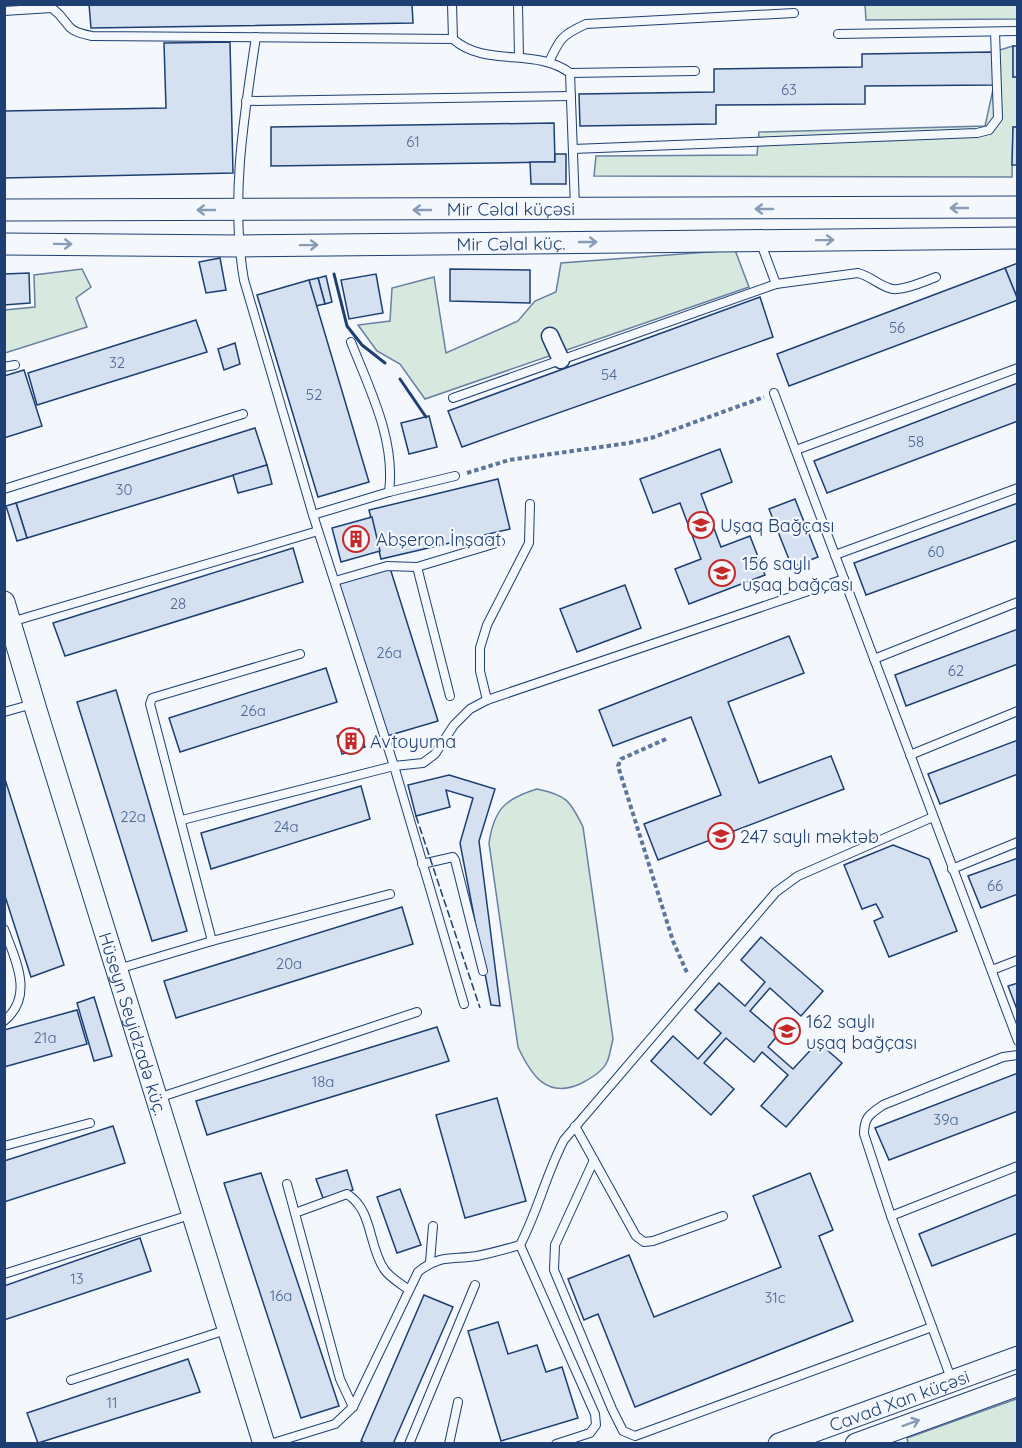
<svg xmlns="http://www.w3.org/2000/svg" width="1022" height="1448" font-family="Quicksand,sans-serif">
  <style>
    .green { fill: #d7e8df; stroke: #687fa3; stroke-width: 1.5 }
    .building { fill: #d5e0f0; stroke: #1d3f73; stroke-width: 1.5 }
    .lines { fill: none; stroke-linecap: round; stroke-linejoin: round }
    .service-casing { stroke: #1d3f73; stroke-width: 10 }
    .minor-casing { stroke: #1d3f73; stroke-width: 19 }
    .tertiary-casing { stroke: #1d3f73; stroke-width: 23 }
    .path { stroke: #5e769c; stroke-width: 4; stroke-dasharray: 4.5 3; stroke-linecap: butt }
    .service { stroke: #f4f7fb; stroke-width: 8 }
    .minor { stroke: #f4f7fb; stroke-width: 16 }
    .tertiary { stroke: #f4f7fb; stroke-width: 21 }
    .fence { stroke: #1d3f73; stroke-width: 1.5; stroke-dasharray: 8 3; stroke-linecap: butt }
    .wall { stroke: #1d3f73; stroke-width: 3 }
    .oneway { stroke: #889bb7 }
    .labels { text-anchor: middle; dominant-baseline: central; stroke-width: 4.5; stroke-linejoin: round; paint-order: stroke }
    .number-label { font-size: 15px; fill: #4b6792 }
    .street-label { font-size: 18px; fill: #1d3f73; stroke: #f4f7fb }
    .poi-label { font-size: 18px; fill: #1d3f73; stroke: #f4f7fb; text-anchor: start }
  </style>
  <rect width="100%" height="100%" fill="#f4f7fb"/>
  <g class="green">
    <polygon points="865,5 1017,5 1017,19 866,20"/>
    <polygon points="1013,46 1013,77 1017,77 1018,127 1013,127 1012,177 594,176 596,156 757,155 759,132 985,126 994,85 993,52"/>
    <polygon points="735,250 749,287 425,399 400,364 377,351 358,325 390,321 392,288 434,277 446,353 518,321 535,301 556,292 561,263"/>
    <polygon points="82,269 91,287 76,298 87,327 5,353 5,310 35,307 34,275"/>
    <path d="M537,789C566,795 570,800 583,827L613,1039C611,1046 610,1056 607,1062C602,1072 591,1078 582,1083C547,1100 531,1075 518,1047L489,843C494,810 504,799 537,789Z"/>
    <polygon points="1016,1399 1018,1402 1017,1443 908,1443 907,1438"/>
  </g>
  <g class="building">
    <polygon points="89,4 412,4 413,23 91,28"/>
    <polygon points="688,4 688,5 526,5 526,4"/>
    <polygon points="230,42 233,173 4,178 4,111 166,108 164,43"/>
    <rect x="1013" y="46" width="5" height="31"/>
    <polygon points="993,52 994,85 865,86 865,104 716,105 716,124 580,126 579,94 714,92 714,69 862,67 862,54"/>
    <polygon points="554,123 555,162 271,166 271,127"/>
    <polygon points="1013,127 1018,127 1018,165 1012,165"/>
    <polygon points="555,154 566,154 566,184 531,184 530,162 555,162"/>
    <polygon points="220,258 226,290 206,293 199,262"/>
    <polygon points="1018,263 1018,300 1005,268"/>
    <polygon points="1005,268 1018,300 789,386 777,354"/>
    <polygon points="450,269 530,270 530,303 450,301"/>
    <polygon points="29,273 30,303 4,305 4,274"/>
    <polygon points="376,274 383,313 349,319 341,280"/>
    <polygon points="326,276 332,302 325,304 318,278"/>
    <polygon points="318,278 325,304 315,306 309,280"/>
    <polygon points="309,280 369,482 318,497 257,295"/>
    <polygon points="760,297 773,337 462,447 448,411"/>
    <polygon points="196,320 207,352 37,405 28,373"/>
    <polygon points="235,343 240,364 224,370 218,349"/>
    <polygon points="24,370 42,426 4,438 4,376"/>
    <polygon points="1018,383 1018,421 827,493 814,461"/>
    <polygon points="429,416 437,447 409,454 401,423"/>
    <polygon points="255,428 267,465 27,538 16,503"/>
    <polygon points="720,449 732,482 701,494 721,547 750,536 765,575 689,604 675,569 701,559 680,503 653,513 640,479"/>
    <polygon points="267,465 272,484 238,493 233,475"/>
    <polygon points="498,479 510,529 381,559 369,510"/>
    <polygon points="795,499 818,557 792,567 769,509"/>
    <polygon points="16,503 27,538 17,541 6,506"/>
    <polygon points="1018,503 1018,540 866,595 854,563"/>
    <polygon points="372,517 380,551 341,562 332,528"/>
    <polygon points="293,548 303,582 65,656 53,623"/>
    <polygon points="390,568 438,721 387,736 339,583"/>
    <polygon points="625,585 641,628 577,652 560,609"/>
    <polygon points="1018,629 1018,664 906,706 895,675"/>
    <polygon points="789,636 804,673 728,702 759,783 831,756 844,789 658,860 644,824 721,795 691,717 613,746 599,710"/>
    <polygon points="326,668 337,702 180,752 169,718"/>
    <polygon points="116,690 187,931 152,941 77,702"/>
    <polygon points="359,729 365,747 342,754 337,736"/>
    <polygon points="1018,740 1018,774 940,804 928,774"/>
    <polygon points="449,775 495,789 479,841 500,1006 491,1005 460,843 473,798 446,790 450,807 416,816 408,785"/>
    <polygon points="4,776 64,965 31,977 4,893"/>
    <polygon points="361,786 370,819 211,869 201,833"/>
    <polygon points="893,845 929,859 957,931 889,957 874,921 883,917 876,904 862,909 844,865"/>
    <polygon points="1018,858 1018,894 981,908 968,876"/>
    <polygon points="402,907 413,944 176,1018 164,981"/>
    <polygon points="761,937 823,991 801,1016 770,988 750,1011 778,1035 768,1047 793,1069 818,1042 842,1063 786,1127 761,1106 788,1075 762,1052 754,1062 726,1038 704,1063 734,1089 711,1115 651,1061 673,1036 698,1059 721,1033 695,1010 719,983 745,1006 765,982 741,960"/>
    <polygon points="1018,983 1018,1012 1008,986"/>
    <polygon points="94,997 112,1056 94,1061 77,1003"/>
    <polygon points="77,1010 87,1044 4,1067 4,1030"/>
    <polygon points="437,1027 449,1061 207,1135 196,1101"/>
    <polygon points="1018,1073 1018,1111 889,1160 875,1128"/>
    <polygon points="497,1098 526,1201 465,1218 436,1115"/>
    <polygon points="113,1126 125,1163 4,1202 4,1161"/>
    <polygon points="347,1170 353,1190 323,1198 316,1179"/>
    <polygon points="261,1173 339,1406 301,1418 224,1183"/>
    <polygon points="810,1173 833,1230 819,1236 853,1321 635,1407 598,1314 584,1320 568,1279 629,1255 654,1317 781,1267 753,1196"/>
    <polygon points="400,1189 421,1245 397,1253 377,1197"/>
    <polygon points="1018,1194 1018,1233 932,1266 919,1234"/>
    <polygon points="140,1238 151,1271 4,1320 4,1286"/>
    <polygon points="424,1295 453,1307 393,1444 366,1444 361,1441"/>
    <polygon points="498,1322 508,1354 537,1345 546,1372 562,1367 578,1418 501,1441 468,1331"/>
    <polygon points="188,1359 200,1392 38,1443 27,1413"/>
  </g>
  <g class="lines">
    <defs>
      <g id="service">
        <polyline points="452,4 453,39"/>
        <polyline points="518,4 519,57"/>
        <path d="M4,11L52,8C73,24 61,30 92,36L453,39C485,68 536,47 570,73L575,207"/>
        <polyline points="838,34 1018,31"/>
        <path d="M256,37C244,116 230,200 244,280L313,515L394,766L464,1004"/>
        <path d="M549,62C560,38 562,35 586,24L794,13"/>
        <polyline points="570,73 695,71"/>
        <polyline points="246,101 571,96"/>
        <polyline points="573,149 977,133 989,130 998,118 995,32"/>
        <polyline points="760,241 776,284"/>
        <polyline points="4,367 15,365"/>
        <polyline points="774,393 1018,1041"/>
        <path d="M453,398L776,284L858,273C870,276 877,284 889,288C899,293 925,281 936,277"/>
        <polyline points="796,450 1018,368"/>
        <polyline points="4,489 243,414"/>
        <polyline points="389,492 455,476"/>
        <path d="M313,515L389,492C396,440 369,388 351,342"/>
        <polyline points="835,555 1018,488"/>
        <polyline points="417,567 450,696"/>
        <polyline points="335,581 387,566 417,567 500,542"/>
        <polyline points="11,622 318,531"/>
        <polyline points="874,659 1018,602"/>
        <polyline points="487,700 480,671 480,648 487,625 529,543 530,504"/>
        <polyline points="4,712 33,704"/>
        <polyline points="910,755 1018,711"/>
        <polyline points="182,820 394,766 423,763 435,754 454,725 470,709 487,700 844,579"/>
        <polyline points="422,864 453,857 455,860 483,971"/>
        <polyline points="952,869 1018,842"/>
        <path d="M4,929C15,959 35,996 4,1021"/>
        <polyline points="212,941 390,894"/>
        <polyline points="118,969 212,941 150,704 152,698 300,654"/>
        <polyline points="992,970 1018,960"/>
        <polyline points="158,1098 417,1012"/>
        <polyline points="575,1126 636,1236 644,1242 653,1241 723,1216"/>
        <polyline points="4,1146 90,1123"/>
        <polyline points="594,1160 555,1245 554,1270 612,1409 623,1431 635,1436 932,1327"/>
        <polyline points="287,1184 340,1379 353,1407"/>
        <path d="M295,1213L347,1194C373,1210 368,1245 384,1269C389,1277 401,1284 409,1290"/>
        <path d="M891,1216L864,1134C864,1117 870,1114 883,1105L1003,1057L1018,1055"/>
        <polyline points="520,1245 595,1414 596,1425 590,1433 556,1444"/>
        <polyline points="430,1262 433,1226"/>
        <polyline points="4,1274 193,1214"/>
        <polyline points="71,1380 229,1329"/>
        <polyline points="952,1381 891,1216 1018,1166"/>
        <path d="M270,1444L335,1424L353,1407L418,1272C440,1254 452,1260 477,1256C492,1253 506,1249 520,1245C538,1211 546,1174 564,1140L776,892L798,876L933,817"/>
        <polyline points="409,1444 475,1285"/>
        <polyline points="449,1444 458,1402"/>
      </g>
      <polyline id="minor" points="550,336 561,360"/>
      <g id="tertiary">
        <path id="s1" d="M4,210L1018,207"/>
        <path id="s2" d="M4,244L238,246L1018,238"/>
        <path id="s3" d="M4,602L37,713L264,1444"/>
        <path id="s4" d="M779,1444L1018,1357"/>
        <polyline points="856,1444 1018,1385"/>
      </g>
    </defs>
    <use href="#service" class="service-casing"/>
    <use href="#minor" class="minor-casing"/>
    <use href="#tertiary" class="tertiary-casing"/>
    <g class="path">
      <polyline points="467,473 509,460 629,443 651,438 764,397"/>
      <polyline points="666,739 621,759 618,766 673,941 688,975"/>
    </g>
    <use href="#service" class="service"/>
    <use href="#minor" class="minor"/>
    <use href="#tertiary" class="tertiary"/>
    <polyline class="fence" points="416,816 480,1008"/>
    <g class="wall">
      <polyline points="334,274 347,326 362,345 385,363"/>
      <polyline points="400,379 426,417"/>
    </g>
  </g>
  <defs><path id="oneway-shaft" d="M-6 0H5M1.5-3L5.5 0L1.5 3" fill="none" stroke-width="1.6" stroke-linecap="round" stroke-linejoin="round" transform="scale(1.5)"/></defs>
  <g class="oneway">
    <use href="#oneway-shaft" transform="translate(959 208) rotate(180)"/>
    <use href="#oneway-shaft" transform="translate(764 209) rotate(180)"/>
    <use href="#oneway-shaft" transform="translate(206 210) rotate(180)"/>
    <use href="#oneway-shaft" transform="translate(422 210) rotate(-180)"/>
    <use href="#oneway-shaft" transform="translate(825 240) rotate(-1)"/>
    <use href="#oneway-shaft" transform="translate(588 242)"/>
    <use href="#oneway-shaft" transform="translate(63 244) rotate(1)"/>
    <use href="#oneway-shaft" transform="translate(309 245) rotate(-1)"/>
    <use href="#oneway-shaft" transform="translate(911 1423) rotate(-20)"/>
  </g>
  <defs>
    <symbol id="school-ring" viewBox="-11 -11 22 22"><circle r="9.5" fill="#f4f7fb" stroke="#c62828" stroke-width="1.5"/><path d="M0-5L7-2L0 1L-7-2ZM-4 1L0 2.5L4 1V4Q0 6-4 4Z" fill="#c62828"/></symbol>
    <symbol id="building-ring" viewBox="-11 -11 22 22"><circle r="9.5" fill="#f4f7fb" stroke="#c62828" stroke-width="1.5"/><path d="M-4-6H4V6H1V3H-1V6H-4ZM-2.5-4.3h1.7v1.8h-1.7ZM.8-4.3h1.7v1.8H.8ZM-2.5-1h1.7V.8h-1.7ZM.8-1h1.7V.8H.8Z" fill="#c62828"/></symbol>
  </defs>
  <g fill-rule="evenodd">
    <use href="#school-ring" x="686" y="510" width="30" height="30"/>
    <use href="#building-ring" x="341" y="524" width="30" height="30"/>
    <use href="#school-ring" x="707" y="558" width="30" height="30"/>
    <use href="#building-ring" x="336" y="726" width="30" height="30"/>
    <use href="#school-ring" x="706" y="821" width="30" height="30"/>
    <use href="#school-ring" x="772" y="1016" width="30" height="30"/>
  </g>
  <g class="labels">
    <g class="number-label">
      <text x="789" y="89">63</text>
      <text x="413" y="141">61</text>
      <text x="897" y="327">56</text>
      <text x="117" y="362">32</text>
      <text x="609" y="374">54</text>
      <text x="314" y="394">52</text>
      <text x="916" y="441">58</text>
      <text x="124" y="489">30</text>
      <text x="936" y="551">60</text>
      <text x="178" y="603">28</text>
      <text x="389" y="652">26a</text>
      <text x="956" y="670">62</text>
      <text x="253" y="710">26a</text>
      <text x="133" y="816">22a</text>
      <text x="286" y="826">24a</text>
      <text x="995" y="885">66</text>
      <text x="289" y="963">20a</text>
      <text x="45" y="1037">21a</text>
      <text x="323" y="1081">18a</text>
      <text x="946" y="1119">39a</text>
      <text x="77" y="1278">13</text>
      <text x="281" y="1295">16a</text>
      <text x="775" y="1297">31c</text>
      <text x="112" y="1402">11</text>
    </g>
    <g class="street-label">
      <text stroke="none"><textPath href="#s1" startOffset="507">Mir Cəlal küçəsi</textPath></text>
      <text stroke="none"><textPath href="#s2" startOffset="507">Mir Cəlal küç.</textPath></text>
      <text stroke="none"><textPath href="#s3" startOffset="441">Hüseyn Seyidzadə küç.</textPath></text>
      <text stroke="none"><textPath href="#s4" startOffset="128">Cavad Xan küçəsi</textPath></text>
    </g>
    <g class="poi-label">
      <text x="720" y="525">Uşaq Bağçası</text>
      <text x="376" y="539">Abşeron İnşaat</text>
      <text x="742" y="563">156 saylı<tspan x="742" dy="21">uşaq bağçası</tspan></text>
      <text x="370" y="741">Avtoyuma</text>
      <text x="740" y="836">247 saylı məktəb</text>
      <text x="806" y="1021">162 saylı<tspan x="806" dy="21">uşaq bağçası</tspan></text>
    </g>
  </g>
  <rect width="1022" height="1448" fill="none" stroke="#1d3f73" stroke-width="12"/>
</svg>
